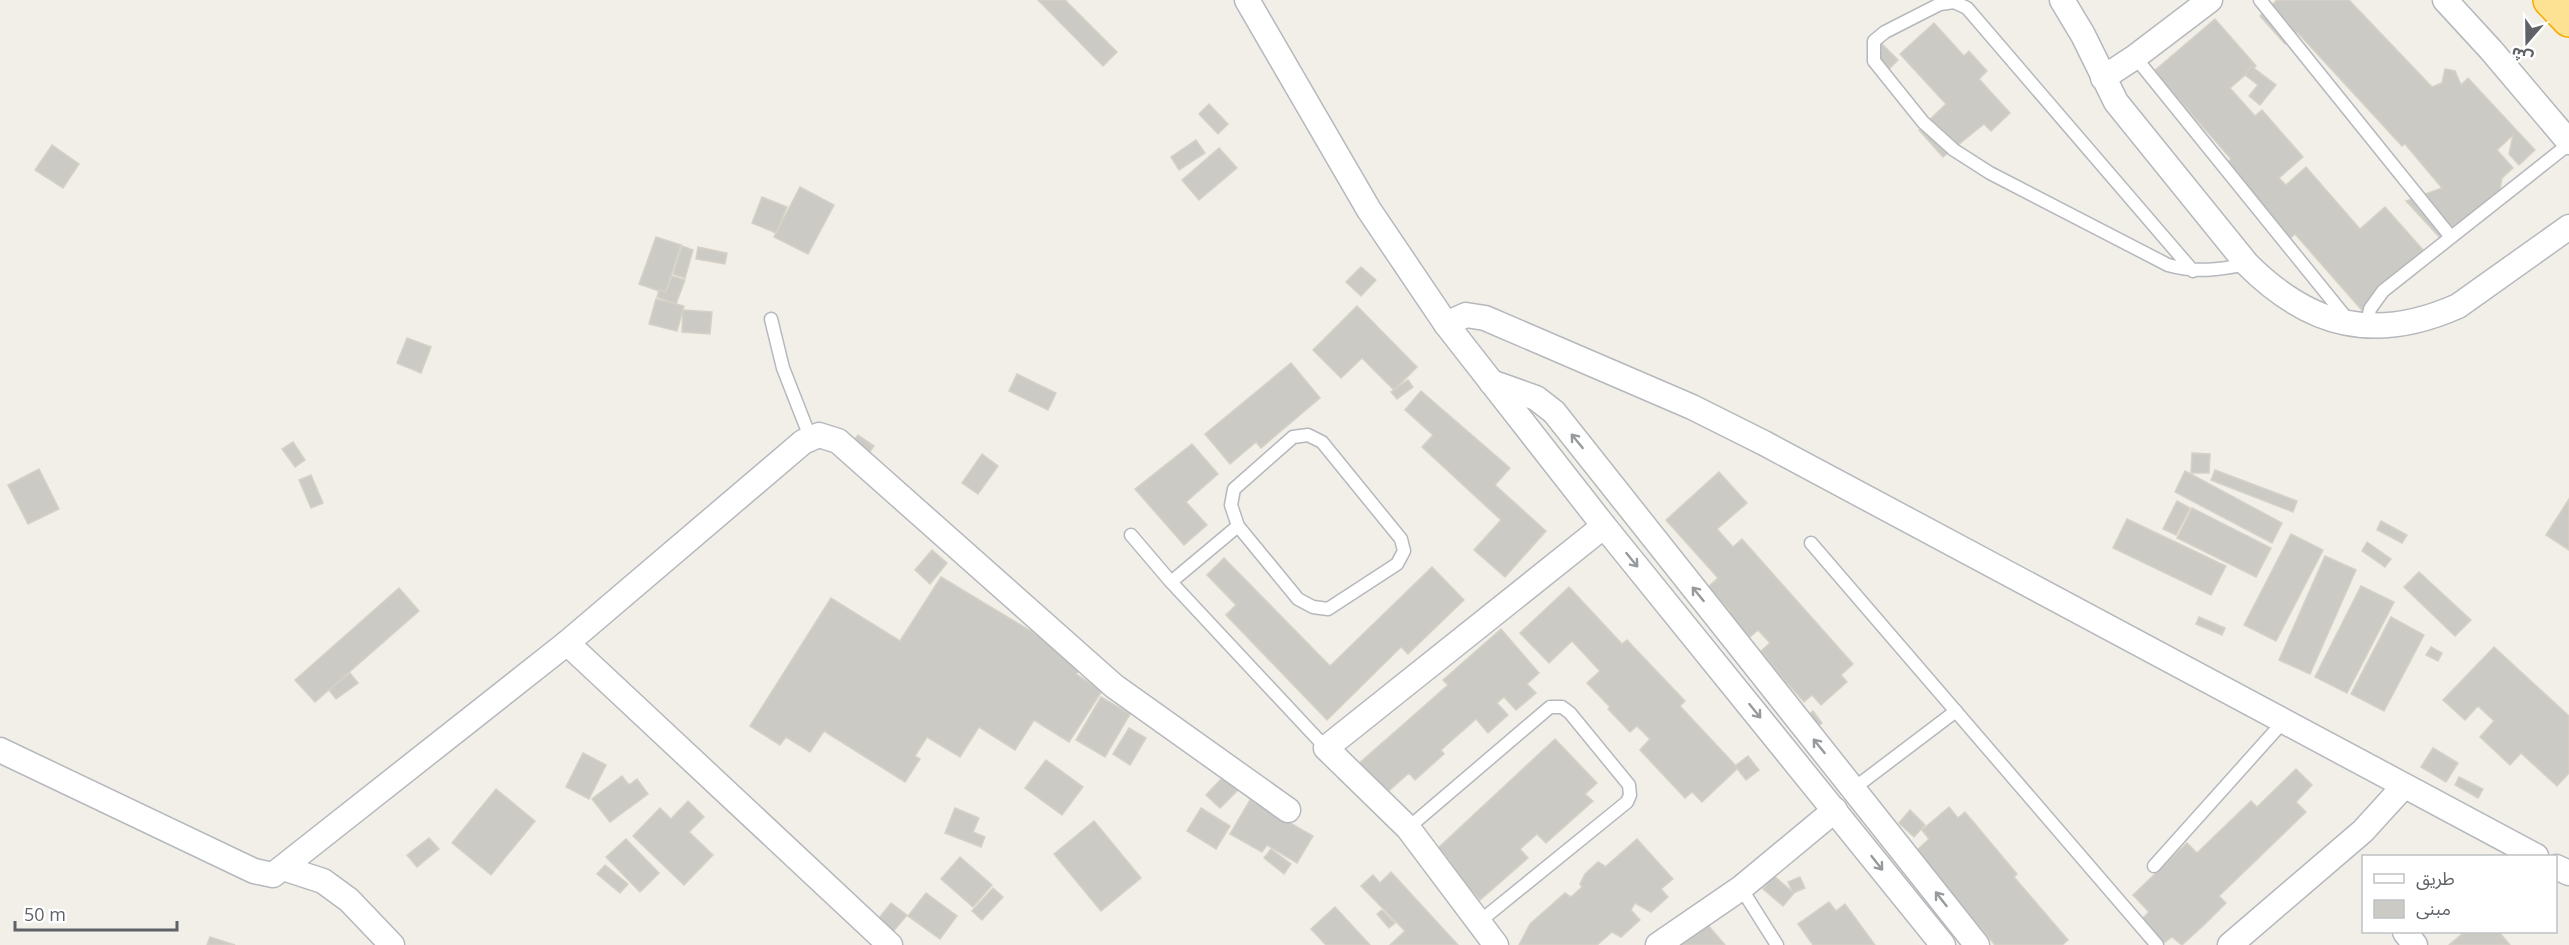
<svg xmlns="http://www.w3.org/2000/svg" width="2569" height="945" font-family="'Open Sans','Noto Sans Arabic',sans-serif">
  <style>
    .building { fill: #cccac5; stroke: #d6d1c6; stroke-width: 1.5 }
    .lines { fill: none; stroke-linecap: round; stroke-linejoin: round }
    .lane-casing { stroke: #b5b8bc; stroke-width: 15 }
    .street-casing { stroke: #b5b8bc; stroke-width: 27 }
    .highway-casing { stroke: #f9ab00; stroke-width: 36 }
    .lane { stroke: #fff; stroke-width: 12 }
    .street { stroke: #fff; stroke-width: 24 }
    .highway { stroke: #fde293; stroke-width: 33 }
    .oneway { stroke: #979a9d }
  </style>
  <rect width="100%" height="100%" fill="#f1efe8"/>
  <g class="building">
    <polygon points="1038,0 1065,0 1117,52 1103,66"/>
    <polygon points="2277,0 2349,0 2432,87 2442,83 2445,69 2455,71 2461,85 2468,78 2535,150 2519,165 2509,154 2513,135 2497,150 2513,168 2502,178 2497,205 2491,210 2477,208 2442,240 2406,201 2442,188 2405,144 2402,146 2297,32 2285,44 2260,16"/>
    <polygon points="2215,19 2256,66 2230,88 2255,116 2262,110 2303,157 2279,178 2286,185 2306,167 2360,229 2385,207 2424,251 2378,291 2385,299 2366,315 2295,234 2288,240 2223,166 2231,159 2154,71"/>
    <polygon points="1934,23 1964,56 1969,51 1987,71 1979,79 2010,113 1991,131 1984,124 1943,157 1919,130 1946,104 1900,54"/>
    <polygon points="1882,44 1898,60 1884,74 1868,58"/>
    <polygon points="2251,66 2276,85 2260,105 2249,96 2258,85 2245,75"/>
    <polygon points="1209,104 1228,124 1218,134 1199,114"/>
    <polygon points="1196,140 1205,153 1179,170 1171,157"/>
    <polygon points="52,145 79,164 63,188 35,170"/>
    <polygon points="1219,148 1237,168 1199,200 1182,180"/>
    <polygon points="800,187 834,205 808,254 774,237"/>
    <polygon points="762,197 787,207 776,233 752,223"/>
    <polygon points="656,237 681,245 665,293 639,284"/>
    <polygon points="682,246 693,250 685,278 673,274"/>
    <polygon points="698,247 727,253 725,264 696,259"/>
    <polygon points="1361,267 1376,280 1361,296 1346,282"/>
    <polygon points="672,276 685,280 676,304 657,297 659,290 666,292"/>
    <polygon points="656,299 684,306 677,331 649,324"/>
    <polygon points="1357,306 1417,367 1394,390 1362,358 1341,378 1313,350"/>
    <polygon points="683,310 712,312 710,334 682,332"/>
    <polygon points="407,338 431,347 421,373 397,363"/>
    <polygon points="1291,363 1320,398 1261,448 1256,442 1230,464 1205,434"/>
    <polygon points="1017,374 1056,393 1048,410 1009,391"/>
    <polygon points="1408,380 1413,387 1397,399 1391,392"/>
    <polygon points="1421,391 1510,468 1495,485 1546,531 1505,577 1474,550 1501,520 1422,447 1433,435 1405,410"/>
    <polygon points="858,435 874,446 866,457 850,446"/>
    <polygon points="293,442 305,460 295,467 282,449"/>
    <polygon points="1192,444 1218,474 1186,502 1207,525 1184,545 1135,489"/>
    <polygon points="2192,453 2210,454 2209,473 2191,473"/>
    <polygon points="982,454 998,466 978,494 962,483"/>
    <polygon points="39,469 59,509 28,524 8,485"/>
    <polygon points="2215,470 2297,501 2293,512 2211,480"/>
    <polygon points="2185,471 2282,523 2272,543 2175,492"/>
    <polygon points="1719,472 1747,503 1717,529 1733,547 1742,539 1853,664 1841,675 1847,682 1821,705 1812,695 1804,702 1782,677 1761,651 1770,643 1758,630 1750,637 1728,613 1730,611 1708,587 1718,578 1666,520"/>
    <polygon points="311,475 323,503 311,508 299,480"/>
    <polygon points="2569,499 2569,550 2546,535"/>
    <polygon points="2177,501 2190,508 2176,535 2163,529"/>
    <polygon points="2192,508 2271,548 2256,577 2177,538"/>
    <polygon points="2127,519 2226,566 2211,595 2113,548"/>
    <polygon points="2381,521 2407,535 2402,543 2377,530"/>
    <polygon points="2291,534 2323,550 2276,641 2244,625"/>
    <polygon points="2367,542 2391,559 2385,567 2362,551"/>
    <polygon points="932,550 947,563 930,584 915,570"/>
    <polygon points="2325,556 2356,570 2310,674 2279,660"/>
    <polygon points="1224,558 1330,666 1432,567 1464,600 1408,654 1401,647 1327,720 1226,615 1236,605 1207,575"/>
    <polygon points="2419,572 2471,620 2455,636 2404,587"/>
    <polygon points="941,577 1084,663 1076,674 1102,691 1069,742 1034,720 1015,750 979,727 960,757 927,737 915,756 920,759 905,782 824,731 810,752 786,737 780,745 750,726 831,598 900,641"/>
    <polygon points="2361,586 2394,602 2347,693 2315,677"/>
    <polygon points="1569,587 1622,644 1627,640 1685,701 1680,706 1738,768 1702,802 1692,792 1685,798 1640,750 1650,739 1637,726 1630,732 1608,709 1610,707 1587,683 1600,671 1572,641 1549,663 1520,633"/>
    <polygon points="399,588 419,611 315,702 295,680"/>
    <polygon points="2199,617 2225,628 2222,635 2196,624"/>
    <polygon points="2391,617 2424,635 2384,711 2351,694"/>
    <polygon points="1501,629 1539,673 1527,684 1536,693 1516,710 1504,697 1497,703 1508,715 1488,733 1476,719 1441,750 1444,754 1415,780 1409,773 1383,796 1356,766 1448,685 1443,680"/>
    <polygon points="2431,647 2442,653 2438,661 2426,655"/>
    <polygon points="2494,647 2569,716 2569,773 2557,786 2521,753 2510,765 2480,737 2494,721 2478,706 2465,720 2443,700"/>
    <polygon points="350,673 358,683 336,699 329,690"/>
    <polygon points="1101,697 1130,714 1105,757 1076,740"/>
    <polygon points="1813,711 1822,723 1810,732 1801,721"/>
    <polygon points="1129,728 1146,738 1130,765 1113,754"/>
    <polygon points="1555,739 1597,783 1585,794 1593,801 1546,843 1537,834 1520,849 1528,858 1480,900 1472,891 1463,898 1438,872 1450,861 1438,848"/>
    <polygon points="2433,748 2458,763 2446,782 2421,767"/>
    <polygon points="583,753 606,765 589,799 566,787"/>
    <polygon points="1748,756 1759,770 1746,780 1735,766"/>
    <polygon points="1046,760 1083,787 1062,815 1025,788"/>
    <polygon points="2296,769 2312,785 2296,802 2306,812 2219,896 2226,903 2204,925 2182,945 2172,937 2161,945 2139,922 2149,912 2133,895 2187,843 2197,853 2251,801 2257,807"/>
    <polygon points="1225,775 1239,789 1220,808 1206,795"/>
    <polygon points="622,776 629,785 637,779 648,794 610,822 592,799"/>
    <polygon points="2459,777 2483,789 2478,798 2455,785"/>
    <polygon points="496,789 535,821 491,875 452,843"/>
    <polygon points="1250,800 1313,836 1297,863 1267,845 1262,852 1230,834"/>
    <polygon points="688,801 704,817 689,832 713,855 684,885 633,836 660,808 671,819"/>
    <polygon points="1949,807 1958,818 1965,812 2017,874 2014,877 2068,940 2062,945 1995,945 1916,851 1929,839 1922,830"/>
    <polygon points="955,808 979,818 973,832 985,837 981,847 945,833"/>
    <polygon points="1201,808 1230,826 1216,849 1187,831"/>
    <polygon points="1910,810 1925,825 1914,837 1899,823"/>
    <polygon points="1094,821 1141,878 1101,911 1054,854"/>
    <polygon points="429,838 439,849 417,867 407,855"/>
    <polygon points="626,839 659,873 640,892 606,857"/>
    <polygon points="1637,839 1673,879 1661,889 1668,897 1651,912 1635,903 1631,910 1640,920 1621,937 1612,932 1597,945 1519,945 1530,924 1565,893 1571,897 1582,887 1580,884 1585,874 1598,862 1605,866 1604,868"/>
    <polygon points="1271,849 1291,864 1284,874 1264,858"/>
    <polygon points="960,857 992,885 973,907 941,879"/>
    <polygon points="605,865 628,884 620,893 597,874"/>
    <polygon points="1391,872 1458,945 1390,945 1405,931 1361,886 1373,875 1380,883"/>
    <polygon points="1774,876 1794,893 1783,906 1763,889"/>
    <polygon points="1800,877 1805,888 1793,893 1788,882"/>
    <polygon points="993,888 1003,897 982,920 972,911"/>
    <polygon points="926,893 957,916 940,939 908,916"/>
    <polygon points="1829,902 1836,911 1845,904 1875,945 1813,945 1798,924"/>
    <polygon points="891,903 907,915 891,934 876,922"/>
    <polygon points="1335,907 1370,945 1326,945 1311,929"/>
    <polygon points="1382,910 1395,923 1389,928 1377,914"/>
    <polygon points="1707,924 1725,945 1682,945"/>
    <polygon points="2460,932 2499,932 2510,945 2449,945 2462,934"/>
    <polygon points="210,937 235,945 207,945"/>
  </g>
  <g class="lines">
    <defs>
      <g id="lane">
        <polyline points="2260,0 2451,237"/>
        <polyline points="2135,57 2348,320"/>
        <path d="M2193,271L1967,8L1954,2L1940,4L1885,32L1874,41V61L1923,122L1954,150L1990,173L2168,265C2196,273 2219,270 2247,264"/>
        <polyline points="771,319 783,368 810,437"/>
        <polyline points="2367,325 2370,309 2383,291 2569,144"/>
        <polygon points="1308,435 1322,442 1401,539 1404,551 1397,564 1328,609 1313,607 1298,599 1238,526 1231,505 1234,489 1293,437"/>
        <polyline points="1131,535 1171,582 1326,748"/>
        <polyline points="1811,543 2157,945"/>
        <polyline points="1171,582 1238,526"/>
        <polyline points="1853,789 1956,711"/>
        <polyline points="1408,828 1550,707 1562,707 1570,713 1629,785 1630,795 1627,802 1479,922"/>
        <polyline points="2154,866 2283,722"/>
        <polyline points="1741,888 1777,945"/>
      </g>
      <g id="street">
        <polyline points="1247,0 1369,210 1446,324 1604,526 1943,945"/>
        <path d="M2062,0L2083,35L2116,102L2247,264C2310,327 2375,343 2458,306L2569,227"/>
        <polyline points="2445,0 2491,50 2569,142"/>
        <polyline points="2103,78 2135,57 2210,0"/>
        <polyline points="1446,324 1466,315 1485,318 1692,407 1764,443 2536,856"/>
        <polyline points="1491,382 1536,398 1554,412 1977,945"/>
        <polyline points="567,643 890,945"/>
        <polyline points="0,750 254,871 273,875 567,643 803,442 819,435 838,441 1114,686 1288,810"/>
        <polyline points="2556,867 2569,873"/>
        <polyline points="283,868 323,881 349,900 392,945"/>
        <polyline points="2405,932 2415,945"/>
        <polyline points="1496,945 1408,828 1326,748 1604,526"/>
        <polyline points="1658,945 1741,888 1835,810"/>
        <polyline points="2230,945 2363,831 2403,787"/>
      </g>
      <polyline id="highway" points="2550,0 2569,20"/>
    </defs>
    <use href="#lane" class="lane-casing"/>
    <use href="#street" class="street-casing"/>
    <use href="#highway" class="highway-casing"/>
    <use href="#lane" class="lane"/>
    <use href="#street" class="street"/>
    <use href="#highway" class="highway"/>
  </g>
  <defs><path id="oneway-shaft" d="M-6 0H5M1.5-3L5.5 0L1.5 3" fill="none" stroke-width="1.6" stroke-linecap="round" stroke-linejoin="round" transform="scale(1.5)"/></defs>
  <g class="oneway">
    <use href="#oneway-shaft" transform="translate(1577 441) rotate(-129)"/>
    <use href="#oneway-shaft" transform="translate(1632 560) rotate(51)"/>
    <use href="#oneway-shaft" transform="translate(1698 594) rotate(-129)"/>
    <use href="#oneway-shaft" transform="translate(1755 711) rotate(51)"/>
    <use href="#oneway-shaft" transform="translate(1819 746) rotate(-129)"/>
    <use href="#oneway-shaft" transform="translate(1877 863) rotate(52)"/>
    <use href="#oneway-shaft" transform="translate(1941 899) rotate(-128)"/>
  </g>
  <rect x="2362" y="855" width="195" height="78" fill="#ffffff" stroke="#bfc1c3" stroke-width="1.5"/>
  <rect x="2374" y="874" width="30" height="9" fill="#ffffff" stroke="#bfc1c3" stroke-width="1.5"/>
  <text x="2416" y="885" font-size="18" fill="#5f6368">طريق</text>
  <rect x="2374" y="900" width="30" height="18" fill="#cccac5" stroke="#bfc1c3" stroke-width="1.5"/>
  <text x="2416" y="915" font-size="18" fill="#5f6368">مبنى</text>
  <g transform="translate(2527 42) rotate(200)" stroke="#ffffff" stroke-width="4.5" paint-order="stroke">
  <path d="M0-4.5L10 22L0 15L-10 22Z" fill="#5f6368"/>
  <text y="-9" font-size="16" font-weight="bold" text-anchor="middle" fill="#5f6368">ش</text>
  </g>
  <path d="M15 921v9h162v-9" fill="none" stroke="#5f6368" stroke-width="3"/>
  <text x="24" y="921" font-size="18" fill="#5f6368" stroke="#ffffff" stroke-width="4.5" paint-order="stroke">50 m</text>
</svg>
